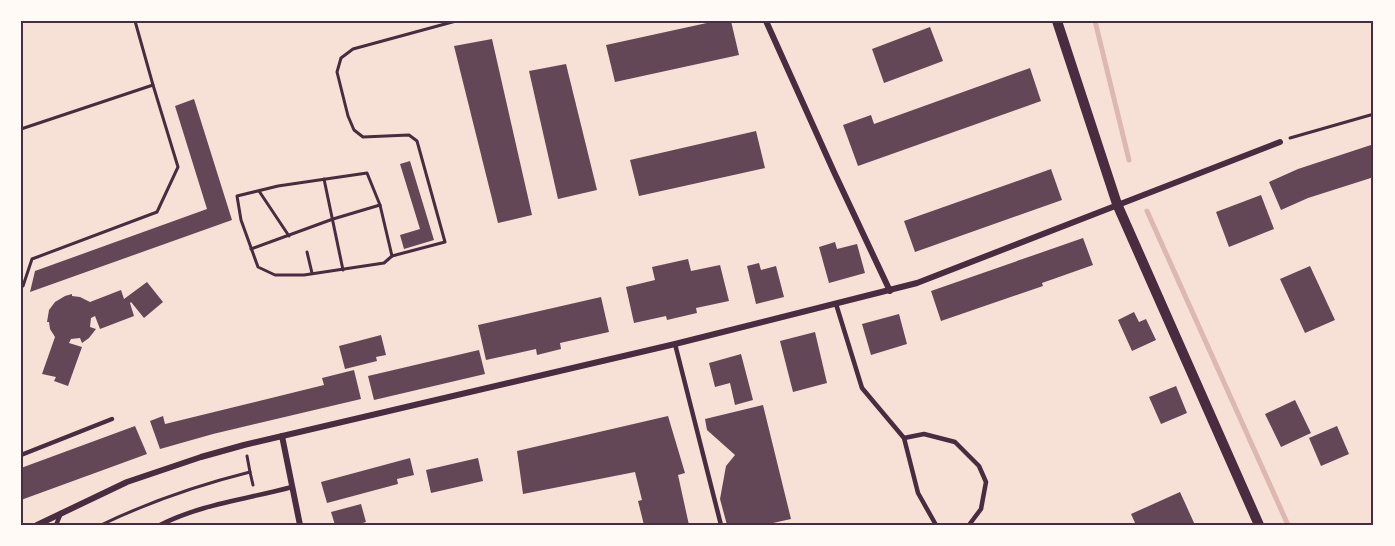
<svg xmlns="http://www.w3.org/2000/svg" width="1395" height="546" font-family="'Nunito Sans',sans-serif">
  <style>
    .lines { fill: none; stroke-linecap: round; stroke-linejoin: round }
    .stream { stroke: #dcb8b0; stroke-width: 5 }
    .building { fill: #644757 }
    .path { stroke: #4a2c40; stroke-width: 3 }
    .service { stroke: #4a2c40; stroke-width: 4.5 }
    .minor { stroke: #4a2c40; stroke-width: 6 }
    .tertiary { stroke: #4a2c40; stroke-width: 10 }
    .neatline { fill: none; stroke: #4a2c40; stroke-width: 2 }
  </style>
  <rect width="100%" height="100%" fill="#f7e1d7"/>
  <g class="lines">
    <g class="stream">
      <polyline points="1095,21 1129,160"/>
      <polyline points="1147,211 1288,525"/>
    </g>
  </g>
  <g class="building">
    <polygon points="716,21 731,21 739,55 615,82 606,45"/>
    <polygon points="930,27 943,61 884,83 872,49"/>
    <polygon points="492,39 532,215 498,223 454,46"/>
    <polygon points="566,64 597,190 558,199 529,71"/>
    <polygon points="1030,68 1041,101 858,166 843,125 871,115 874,124"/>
    <polygon points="194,99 232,220 30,292 35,271 207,209 175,106"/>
    <polygon points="756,131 765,168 639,196 630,160"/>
    <polygon points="1374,144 1374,177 1308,198 1281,210 1269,182 1298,169"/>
    <polygon points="410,161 434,240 404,249 400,235 420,229 400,164"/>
    <polygon points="1051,169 1062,200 915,252 904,221"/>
    <polygon points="1261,195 1274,229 1229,247 1216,212"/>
    <polygon points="1083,238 1093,265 1042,283 1043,286 941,321 931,291"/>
    <polygon points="835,242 837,249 857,244 865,273 829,283 819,247"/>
    <polygon points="688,259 691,271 720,265 729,301 696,308 697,313 667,320 666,316 634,323 626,287 655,280 652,267"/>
    <polygon points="759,263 761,270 776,266 784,297 756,304 747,266"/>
    <polygon points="1310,266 1335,320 1305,333 1280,279"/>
    <polygon points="147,282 163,302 144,318 131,302 130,303 134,316 100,329 95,316 91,318 90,327 96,329 89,338 82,343 80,338 71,339 69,343 82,347 68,386 54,381 56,377 42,374 55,337 50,329 49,322 47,322 49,310 55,302 65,296 72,294 72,296 80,297 90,302 121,290 124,299"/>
    <polygon points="601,297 609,332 560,343 561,349 537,355 536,349 486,360 478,325"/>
    <polygon points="1134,312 1139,322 1146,319 1156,340 1132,351 1118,320"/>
    <polygon points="899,314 907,344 871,355 862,324"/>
    <polygon points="815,332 827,383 793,392 780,341"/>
    <polygon points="381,335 386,355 376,357 377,361 345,369 339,346"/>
    <polygon points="479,350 485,374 374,400 368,376"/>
    <polygon points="741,354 753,400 735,405 730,383 715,387 709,363"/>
    <polygon points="354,370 361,399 213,434 160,449 150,421 163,416 165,424 324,385 322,378"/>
    <polygon points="1176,386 1187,413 1161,424 1149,397"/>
    <polygon points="1295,400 1311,433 1281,447 1265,414"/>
    <polygon points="763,405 791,519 764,525 727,525 720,499 726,466 735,455 707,430 705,419"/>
    <polygon points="668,416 685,473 678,475 689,525 644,525 638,501 642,500 635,472 523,494 517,451"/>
    <polygon points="135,426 147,454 21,500 21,468"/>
    <polygon points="1337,426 1349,454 1321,466 1309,438"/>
    <polygon points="410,458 414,475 397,479 398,484 327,503 321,482"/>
    <polygon points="478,458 483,481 431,493 426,470"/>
    <polygon points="1180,492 1195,525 1136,525 1131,514"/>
    <polygon points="361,504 366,522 356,525 335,525 331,512"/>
  </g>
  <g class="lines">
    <g class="path">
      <polyline points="21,129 153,85 135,21"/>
      <polyline points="1290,138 1374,114"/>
      <polygon points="367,173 380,205 392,256 384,263 304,275 275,275 258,267 241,220 237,196 278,186"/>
      <polyline points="324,179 343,270"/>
      <polyline points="259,191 289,236"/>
      <polyline points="251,249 333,219 380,205"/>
      <polyline points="307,252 312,273"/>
      <polyline points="392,256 445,242 417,141 409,135 363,137 354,130 348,116 337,72 341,58 353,49 456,21"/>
      <polyline points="21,281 23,286 32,259 157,212 178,167 153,85"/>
      <polyline points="247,456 250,472"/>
      <path d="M101,525C149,502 198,485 250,472L253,485"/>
    </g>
    <g class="service">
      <polyline points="836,304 862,388 904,438 918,493 936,525"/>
      <polyline points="675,344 721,525"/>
      <polyline points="904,438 924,434 955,442 979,466 986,482 981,509 969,525"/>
      <polyline points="21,455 112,419"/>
      <polyline points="56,525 61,513"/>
      <path d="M160,525C201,504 248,499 292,487"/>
    </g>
    <g class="minor">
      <polyline points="766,21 834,172 890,291"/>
      <polyline points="282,436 300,525"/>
      <polyline points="37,525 127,482 201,457 244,445 675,344 917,283 1280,142"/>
    </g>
    <polyline class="tertiary" points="1057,21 1117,204 1259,525"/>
  </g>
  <rect width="1395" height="546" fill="none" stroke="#fffaf5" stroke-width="45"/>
  <rect x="22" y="22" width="1350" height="502" class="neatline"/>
</svg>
